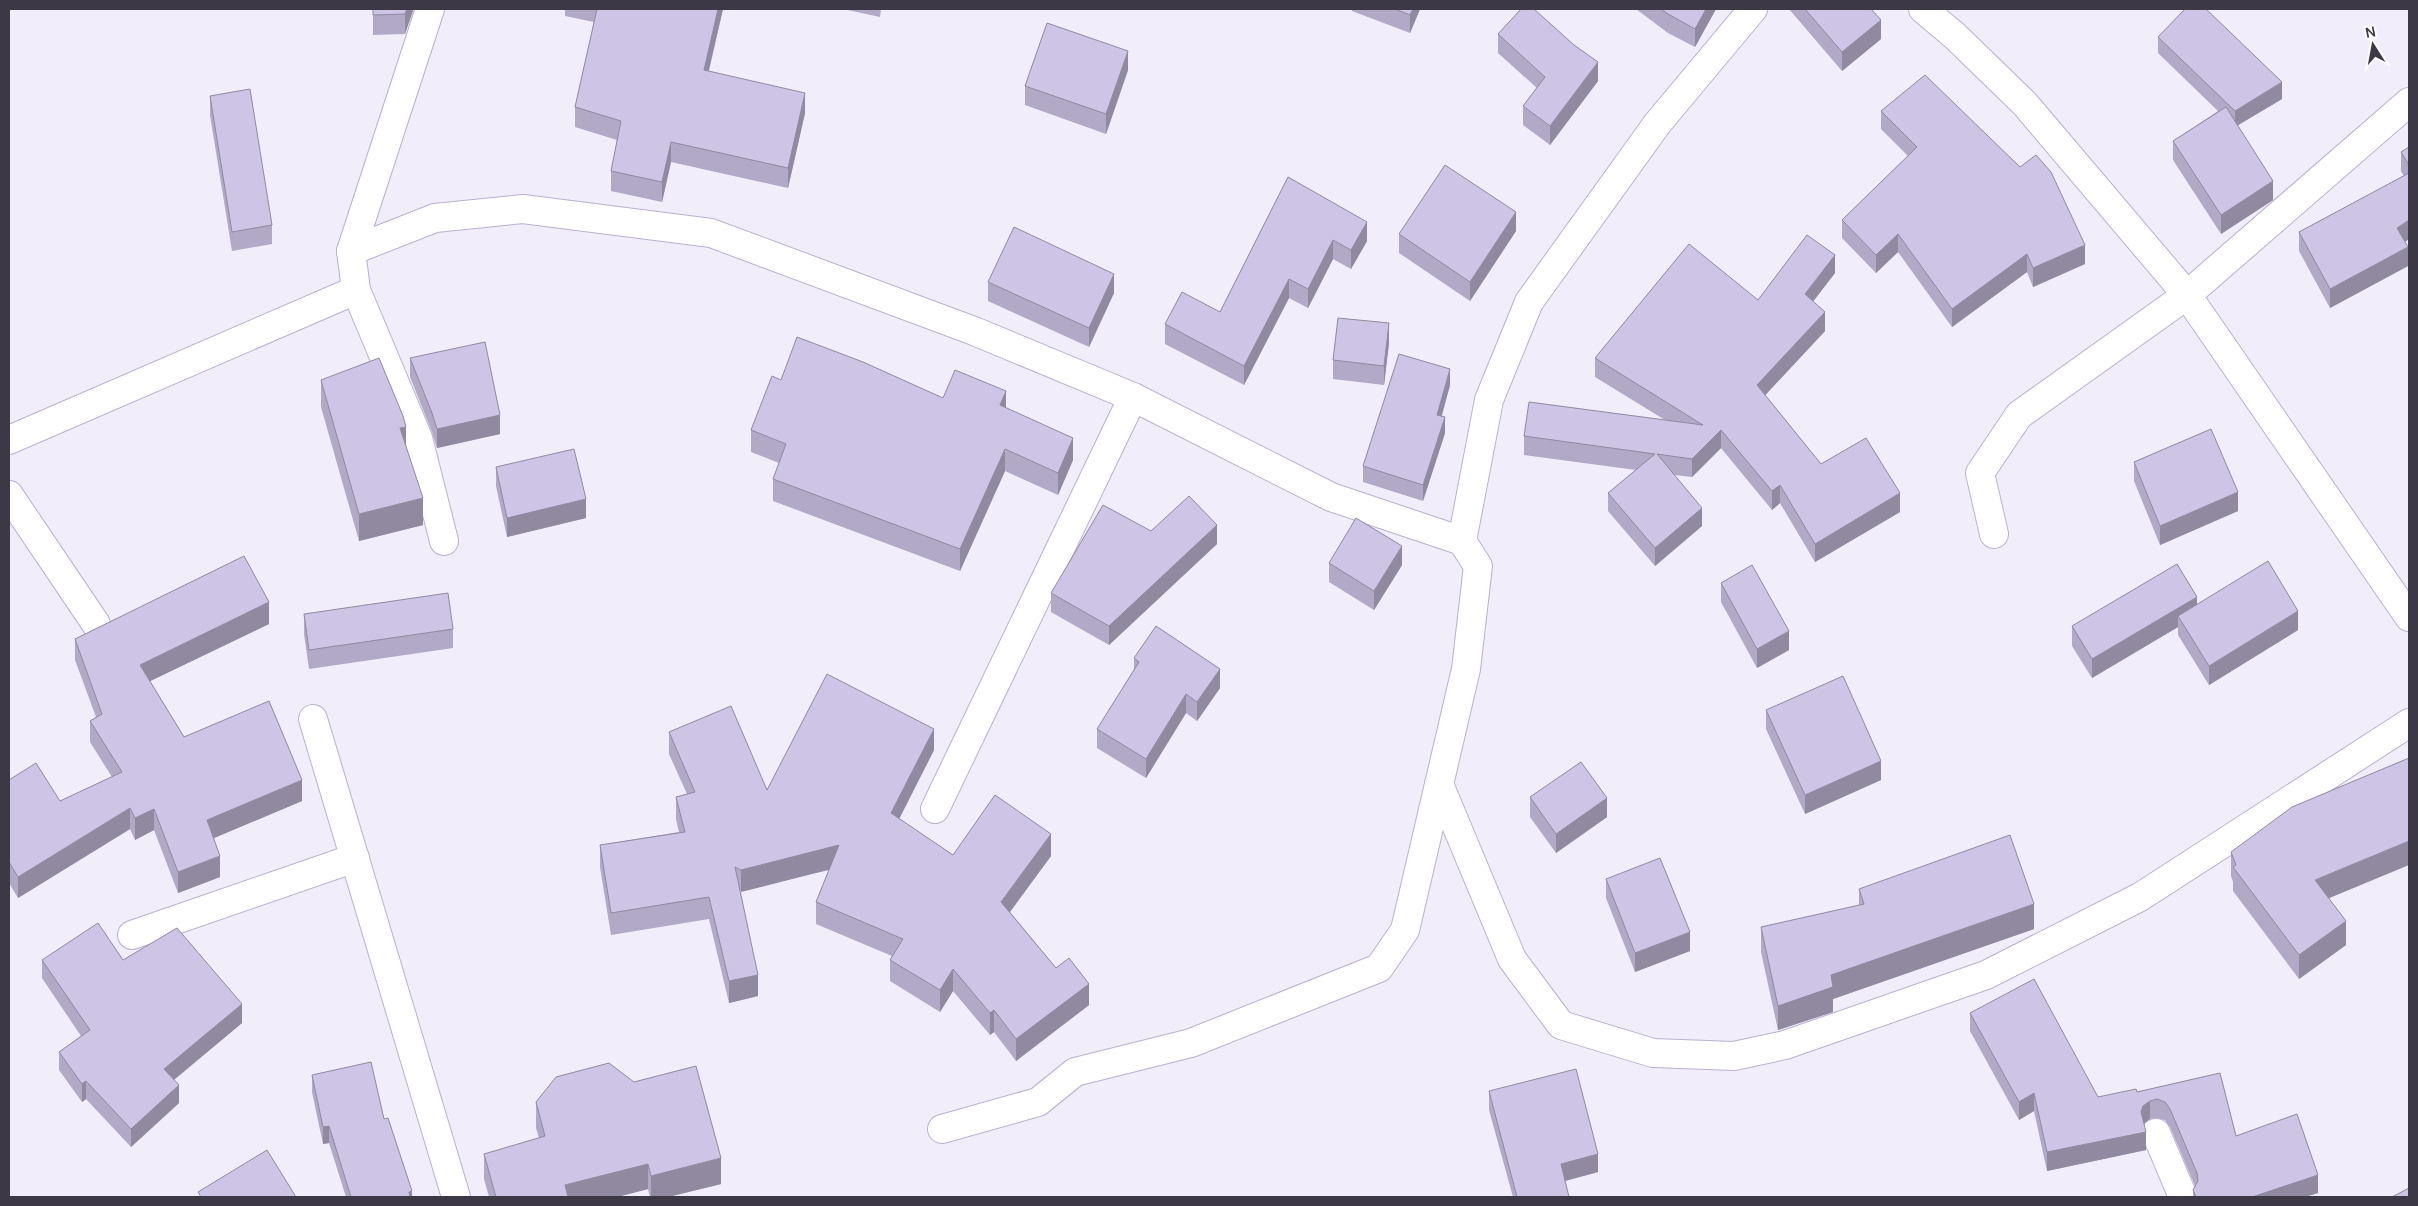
<svg xmlns="http://www.w3.org/2000/svg" width="2418" height="1206" font-family="Manrope,sans-serif">
  <style>
    .lines { fill: none; stroke-linecap: round; stroke-linejoin: round }
    .minor-casing { stroke: #bab0d1; stroke-width: 30 }
    .minor { stroke: #fff; stroke-width: 28 }
    .wall { fill: #b1a9c5 }
    .shaded-wall { fill: #9089a0 }
    .building { fill: #cec4e5; stroke: #9089a0 }
  </style>
  <rect width="100%" height="100%" fill="#f1edfb"/>
  <g class="lines">
    <defs>
      <g id="minor">
        <polyline points="430,9 351,251 356,290 418,438 444,541"/>
        <polyline points="1923,9 1955,36 2025,104 2187,295 2409,617"/>
        <polyline points="351,251 435,218 523,209 711,233 974,331 1133,397 1331,497 1462,541"/>
        <polyline points="9,440 356,290"/>
        <polyline points="9,495 96,624"/>
        <polyline points="1994,534 1980,473 2019,415 2187,295 2409,102"/>
        <polyline points="313,719 456,1197"/>
        <polyline points="1439,784 1512,959 1561,1025 1653,1053 1734,1056 1785,1045 1986,975 2140,897 2409,723"/>
        <polyline points="935,809 1133,397"/>
        <polyline points="132,935 355,858"/>
        <polyline points="942,1129 1038,1102 1075,1072 1191,1043 1379,968 1405,930 1466,669 1478,566 1462,541 1489,400 1529,302 1657,124 1753,9"/>
        <polyline points="2156,1133 2183,1197"/>
      </g>
    </defs>
    <use href="#minor" class="minor-casing"/>
    <use href="#minor" class="minor"/>
  </g>
  <g class="wall">
    <polygon points="373,9 413,9 405,34 373,35"/>
    <polygon points="565,9 723,9 709,71 805,113 788,188 671,162 662,202 611,191 611,171 617,140 575,127 575,107 594,22 565,16"/>
    <polygon points="843,9 881,9 880,17"/>
    <polygon points="1352,9 1420,9 1410,33 1352,11"/>
    <polygon points="1636,9 1716,9 1695,47 1668,33"/>
    <polygon points="1789,9 1871,9 1881,39 1842,71"/>
    <polygon points="1498,34 1574,45 1598,81 1550,145 1523,125 1523,106 1537,88 1498,53"/>
    <polygon points="2158,37 2282,99 2238,125 2273,200 2221,234 2173,160 2173,141 2218,111 2158,53"/>
    <polygon points="1128,70 1106,134 1025,105 1025,86"/>
    <polygon points="210,96 272,225 272,244 232,251 210,115"/>
    <polygon points="1881,111 2085,264 2033,287 2027,272 1952,327 1898,252 1876,273 1842,238 1842,220 1908,156 1881,129"/>
    <polygon points="2409,147 2409,239 2405,242 2408,266 2330,308 2299,251 2299,232 2404,176 2401,171 2401,152"/>
    <polygon points="1288,177 1367,241 1351,269 1333,259 1308,308 1289,298 1244,385 1165,344 1165,324 1220,312"/>
    <polygon points="1516,231 1470,301 1399,253 1399,234"/>
    <polygon points="1835,273 1813,301 1825,331 1765,395 1821,464 1900,512 1815,562 1780,503 1772,510 1721,448 1692,477 1674,475 1702,526 1655,566 1608,511 1608,493 1636,470 1524,455 1524,436 1665,420 1595,377 1595,358"/>
    <polygon points="988,282 1114,293 1089,347 988,301"/>
    <polygon points="1389,343 1384,385 1333,379 1333,360"/>
    <polygon points="410,358 500,434 437,448 432,432 410,377"/>
    <polygon points="321,380 406,446 423,525 359,541 321,407"/>
    <polygon points="781,380 943,398 1006,408 1073,460 1058,495 1005,471 960,571 773,501 773,479 779,463 751,452 751,430"/>
    <polygon points="1450,385 1442,416 1445,433 1423,501 1363,482 1363,466"/>
    <polygon points="2134,462 2238,511 2160,545 2134,481"/>
    <polygon points="496,467 586,518 507,537 496,486"/>
    <polygon points="1151,531 1217,544 1109,645 1051,612 1051,593"/>
    <polygon points="1329,563 1402,565 1374,610 1329,582"/>
    <polygon points="1721,583 1789,650 1757,668 1721,602"/>
    <polygon points="2197,604 2298,630 2209,685 2178,635 2178,627 2092,678 2072,646 2072,626"/>
    <polygon points="304,614 453,629 453,648 309,669 304,634"/>
    <polygon points="269,624 150,681 184,737 302,801 214,838 220,877 178,893 154,830 135,840 130,829 18,898 9,883 9,780 60,801 112,777 90,742 90,721 96,717 75,660 75,639"/>
    <polygon points="1134,658 1220,688 1197,721 1186,713 1146,778 1097,748 1097,729 1134,670"/>
    <polygon points="1766,710 1881,780 1805,814 1766,729"/>
    <polygon points="669,732 767,790 934,750 899,819 953,855 1051,856 1010,912 1056,968 1089,1005 1016,1061 994,1032 990,1035 953,991 940,1012 890,981 890,960 892,956 816,924 816,902 829,870 740,891 758,996 729,1003 709,919 611,935 600,867 600,845 679,832 676,819 676,797 687,794 669,754"/>
    <polygon points="1530,797 1607,817 1556,853 1530,817"/>
    <polygon points="2231,852 2329,898 2346,945 2299,979 2233,891 2233,882 2231,876"/>
    <polygon points="1606,879 1690,951 1635,972 1606,898"/>
    <polygon points="1859,889 2034,929 1833,999 1833,1012 1778,1030 1761,952 1761,927 1859,906"/>
    <polygon points="42,960 123,960 242,1023 174,1080 179,1103 131,1147 86,1099 82,1102 59,1070 59,1052 81,1036 42,978"/>
    <polygon points="1970,1013 2098,1097 2137,1092 2220,1073 2236,1136 2318,1193 2305,1197 2193,1197 2193,1190 2195,1186 2170,1127 2165,1120 2157,1118 2150,1119 2144,1124 2146,1150 2047,1171 2034,1111 2019,1120 1970,1031"/>
    <polygon points="312,1075 384,1119 412,1197 346,1197 329,1143 323,1144 312,1092"/>
    <polygon points="1489,1091 1598,1172 1565,1181 1569,1197 1513,1197 1489,1110"/>
    <polygon points="536,1102 721,1184 668,1197 650,1197 648,1189 617,1197 489,1197 484,1179 484,1154 539,1138 536,1128"/>
  </g>
  <g class="shaded-wall">
    <polygon points="407,9 413,9 413,11 405,34 405,14"/>
    <polygon points="718,9 723,9 704,90 704,70"/>
    <polygon points="1413,9 1420,9 1410,33 1410,15"/>
    <polygon points="1706,9 1716,9 1695,47 1695,29"/>
    <polygon points="1881,20 1881,39 1842,71 1842,52"/>
    <polygon points="1128,51 1128,70 1106,134 1106,114"/>
    <polygon points="1598,62 1598,81 1550,145 1550,126"/>
    <polygon points="2282,82 2282,99 2235,127 2235,111"/>
    <polygon points="805,93 805,113 788,188 788,168"/>
    <polygon points="671,142 671,162 662,202 662,182"/>
    <polygon points="2273,181 2273,200 2221,234 2221,215"/>
    <polygon points="1516,212 1516,231 1470,301 1470,282"/>
    <polygon points="2409,220 2409,239 2397,247 2397,228"/>
    <polygon points="1367,222 1367,241 1351,269 1351,250"/>
    <polygon points="1898,234 1898,252 1876,273 1876,255"/>
    <polygon points="1333,240 1333,259 1308,308 1308,289"/>
    <polygon points="2085,245 2085,264 2033,287 2033,268"/>
    <polygon points="2408,247 2408,266 2330,308 2330,289"/>
    <polygon points="2027,254 2027,272 1952,327 1952,309"/>
    <polygon points="1835,255 1835,273 1805,312 1805,294"/>
    <polygon points="1114,274 1114,293 1089,347 1089,328"/>
    <polygon points="1289,279 1289,298 1244,385 1244,366"/>
    <polygon points="1825,312 1825,331 1757,404 1757,385"/>
    <polygon points="1389,323 1389,343 1384,385 1384,366"/>
    <polygon points="1450,369 1450,385 1437,431 1437,415"/>
    <polygon points="1006,391 1006,413 1000,405"/>
    <polygon points="500,415 500,434 437,448 437,429"/>
    <polygon points="1445,417 1445,433 1423,501 1423,485"/>
    <polygon points="406,427 406,454 400,428"/>
    <polygon points="1721,430 1721,448 1692,477 1692,459"/>
    <polygon points="1073,438 1073,460 1058,495 1058,473"/>
    <polygon points="1005,449 1005,471 960,571 960,549"/>
    <polygon points="1780,485 1780,503 1772,510 1772,491"/>
    <polygon points="2238,492 2238,511 2160,545 2160,526"/>
    <polygon points="1900,493 1900,512 1815,562 1815,544"/>
    <polygon points="423,498 423,525 359,541 359,514"/>
    <polygon points="586,499 586,518 507,537 507,518"/>
    <polygon points="1702,508 1702,526 1655,566 1655,548"/>
    <polygon points="1217,525 1217,544 1109,645 1109,626"/>
    <polygon points="1402,546 1402,565 1374,610 1374,591"/>
    <polygon points="2197,597 2197,616 2178,616 2178,627 2092,678 2092,659"/>
    <polygon points="269,602 269,624 140,686 140,665"/>
    <polygon points="2298,611 2298,630 2209,685 2209,666"/>
    <polygon points="1789,631 1789,650 1757,668 1757,649"/>
    <polygon points="1220,669 1220,688 1197,721 1197,702"/>
    <polygon points="1186,694 1186,713 1146,778 1146,759"/>
    <polygon points="934,729 934,750 891,835 891,813"/>
    <polygon points="1881,761 1881,780 1805,814 1805,795"/>
    <polygon points="302,780 302,801 207,841 207,820"/>
    <polygon points="1607,798 1607,817 1556,853 1556,834"/>
    <polygon points="130,808 130,829 18,898 18,877"/>
    <polygon points="154,809 154,830 135,840 135,818"/>
    <polygon points="1051,834 1051,856 1001,924 1001,902"/>
    <polygon points="2409,841 2409,865 2315,904 2315,880"/>
    <polygon points="839,845 839,867 741,892 741,870"/>
    <polygon points="220,856 220,877 178,893 178,872"/>
    <polygon points="2034,904 2034,929 1833,999 1833,1012 1778,1030 1778,1006 1831,975"/>
    <polygon points="2346,921 2346,945 2299,979 2299,955"/>
    <polygon points="1690,932 1690,951 1635,972 1635,953"/>
    <polygon points="953,969 953,991 940,1012 940,990"/>
    <polygon points="758,975 758,996 729,1003 729,981"/>
    <polygon points="1089,984 1089,1005 1016,1061 1016,1039"/>
    <polygon points="242,1004 242,1023 164,1088 164,1069"/>
    <polygon points="994,1010 994,1032 990,1035 990,1013"/>
    <polygon points="86,1081 86,1099 82,1102 82,1084"/>
    <polygon points="179,1085 179,1103 131,1147 131,1129"/>
    <polygon points="2034,1093 2034,1111 2019,1120 2019,1102"/>
    <polygon points="2150,1101 2150,1119 2143,1124 2141,1112 2143,1106"/>
    <polygon points="329,1126 329,1143 323,1144 323,1127"/>
    <polygon points="2146,1132 2146,1150 2047,1171 2047,1152"/>
    <polygon points="1598,1154 1598,1172 1561,1182 1561,1164"/>
    <polygon points="721,1158 721,1184 668,1197 651,1197 651,1176"/>
    <polygon points="648,1164 648,1189 617,1197 565,1197 565,1185"/>
    <polygon points="2318,1175 2318,1193 2305,1197 2252,1197"/>
    <polygon points="412,1191 412,1197 409,1197 409,1192"/>
  </g>
  <g class="building">
    <polygon points="373,9 407,9 405,14 373,15"/>
    <polygon points="597,9 718,9 704,70 805,93 788,168 671,142 662,182 611,171 621,121 575,107"/>
    <polygon points="1395,9 1413,9 1410,15"/>
    <polygon points="1521,9 1534,9 1574,45 1598,62 1550,126 1523,106 1545,77 1498,34"/>
    <polygon points="1661,9 1706,9 1695,29 1668,14"/>
    <polygon points="1805,9 1871,9 1881,20 1842,52"/>
    <polygon points="2185,9 2206,9 2282,82 2235,111 2158,37"/>
    <polygon points="1047,23 1128,51 1106,114 1025,86"/>
    <polygon points="1925,75 2020,167 2036,155 2051,172 2085,245 2033,268 2027,254 1952,309 1898,234 1876,255 1842,220 1917,147 1881,111"/>
    <polygon points="250,89 272,225 232,232 210,96"/>
    <polygon points="2226,107 2273,181 2221,215 2173,141"/>
    <polygon points="2409,147 2409,165 2401,152"/>
    <polygon points="1445,165 1516,212 1470,282 1399,234"/>
    <polygon points="2409,173 2409,220 2397,228 2408,247 2330,289 2299,232"/>
    <polygon points="1288,177 1367,222 1351,250 1333,240 1308,289 1289,279 1244,366 1165,324 1182,292 1220,312"/>
    <polygon points="1014,227 1114,274 1089,328 988,282"/>
    <polygon points="1807,235 1835,255 1805,294 1825,312 1757,385 1821,464 1866,438 1900,493 1815,544 1780,485 1772,491 1721,430 1692,459 1657,454 1702,508 1655,548 1608,493 1655,454 1524,436 1529,402 1703,425 1595,358 1689,244 1758,300"/>
    <polygon points="1338,318 1389,323 1384,366 1333,360"/>
    <polygon points="797,337 863,362 943,398 955,370 1006,391 1000,405 1073,438 1058,473 1005,449 960,549 773,479 786,444 751,430 772,376 781,380"/>
    <polygon points="485,342 500,415 437,429 432,413 410,358"/>
    <polygon points="1399,354 1450,369 1437,415 1445,417 1423,485 1363,466"/>
    <polygon points="379,358 403,416 406,427 400,428 423,498 359,514 321,380"/>
    <polygon points="2211,429 2238,492 2160,526 2134,462"/>
    <polygon points="574,449 586,499 507,518 496,467"/>
    <polygon points="1189,496 1217,525 1109,626 1051,593 1103,505 1151,531"/>
    <polygon points="1356,518 1402,546 1374,591 1329,563"/>
    <polygon points="244,556 269,602 140,665 184,737 269,701 302,780 207,820 220,856 178,872 154,809 135,818 130,808 18,877 9,862 9,780 36,763 60,801 122,772 90,721 102,714 75,639"/>
    <polygon points="2268,561 2298,611 2209,666 2178,616"/>
    <polygon points="2177,564 2197,597 2092,659 2072,626"/>
    <polygon points="1752,565 1789,631 1757,649 1721,583"/>
    <polygon points="448,593 453,629 309,650 304,614"/>
    <polygon points="1156,626 1220,669 1197,702 1186,694 1146,759 1097,729 1139,662 1134,658"/>
    <polygon points="827,674 934,729 891,813 953,855 995,795 1051,834 1001,902 1056,968 1069,958 1089,984 1016,1039 994,1010 990,1013 953,969 940,990 890,960 903,939 816,902 839,845 741,870 735,867 758,975 729,981 709,897 611,913 600,845 685,832 676,797 695,792 669,732 731,706 767,790"/>
    <polygon points="1843,676 1881,761 1805,795 1766,710"/>
    <polygon points="2409,758 2409,841 2315,880 2346,921 2299,955 2233,867 2236,865 2231,852 2292,807"/>
    <polygon points="1581,762 1607,798 1556,834 1530,797"/>
    <polygon points="2010,835 2034,904 1831,975 1833,987 1778,1006 1761,927 1864,904 1859,889"/>
    <polygon points="1660,858 1690,932 1635,953 1606,879"/>
    <polygon points="98,923 123,960 177,928 242,1004 164,1069 179,1085 131,1129 86,1081 82,1084 59,1052 90,1030 42,960"/>
    <polygon points="2034,979 2098,1097 2136,1089 2137,1092 2220,1073 2236,1136 2297,1114 2318,1175 2252,1197 2196,1197 2193,1190 2198,1181 2197,1173 2170,1109 2165,1102 2157,1099 2150,1101 2143,1106 2141,1112 2146,1132 2047,1152 2034,1093 2019,1102 1970,1013"/>
    <polygon points="371,1062 384,1119 388,1118 412,1191 409,1192 410,1197 351,1197 329,1126 323,1127 312,1075"/>
    <polygon points="609,1063 634,1082 696,1066 721,1158 651,1176 648,1164 565,1185 568,1197 496,1197 484,1154 545,1136 536,1102 556,1077"/>
    <polygon points="1576,1069 1598,1154 1561,1164 1569,1197 1517,1197 1489,1091"/>
    <polygon points="267,1150 296,1197 201,1197 198,1192"/>
    <polygon points="2409,1188 2409,1197 2392,1197"/>
  </g>
  <rect width="2418" height="1206" fill="none" stroke="#3c3845" stroke-width="20"/>
  <g transform="translate(2373 45) rotate(349)" stroke="#ffffff" stroke-width="4" paint-order="stroke">
  <path d="M0-4L9 19L0 12L-9 19Z" fill="#3c3845"/>
  <text y="-8" font-size="14" font-weight="bold" text-anchor="middle" fill="#3c3845">N</text>
  </g>
</svg>
